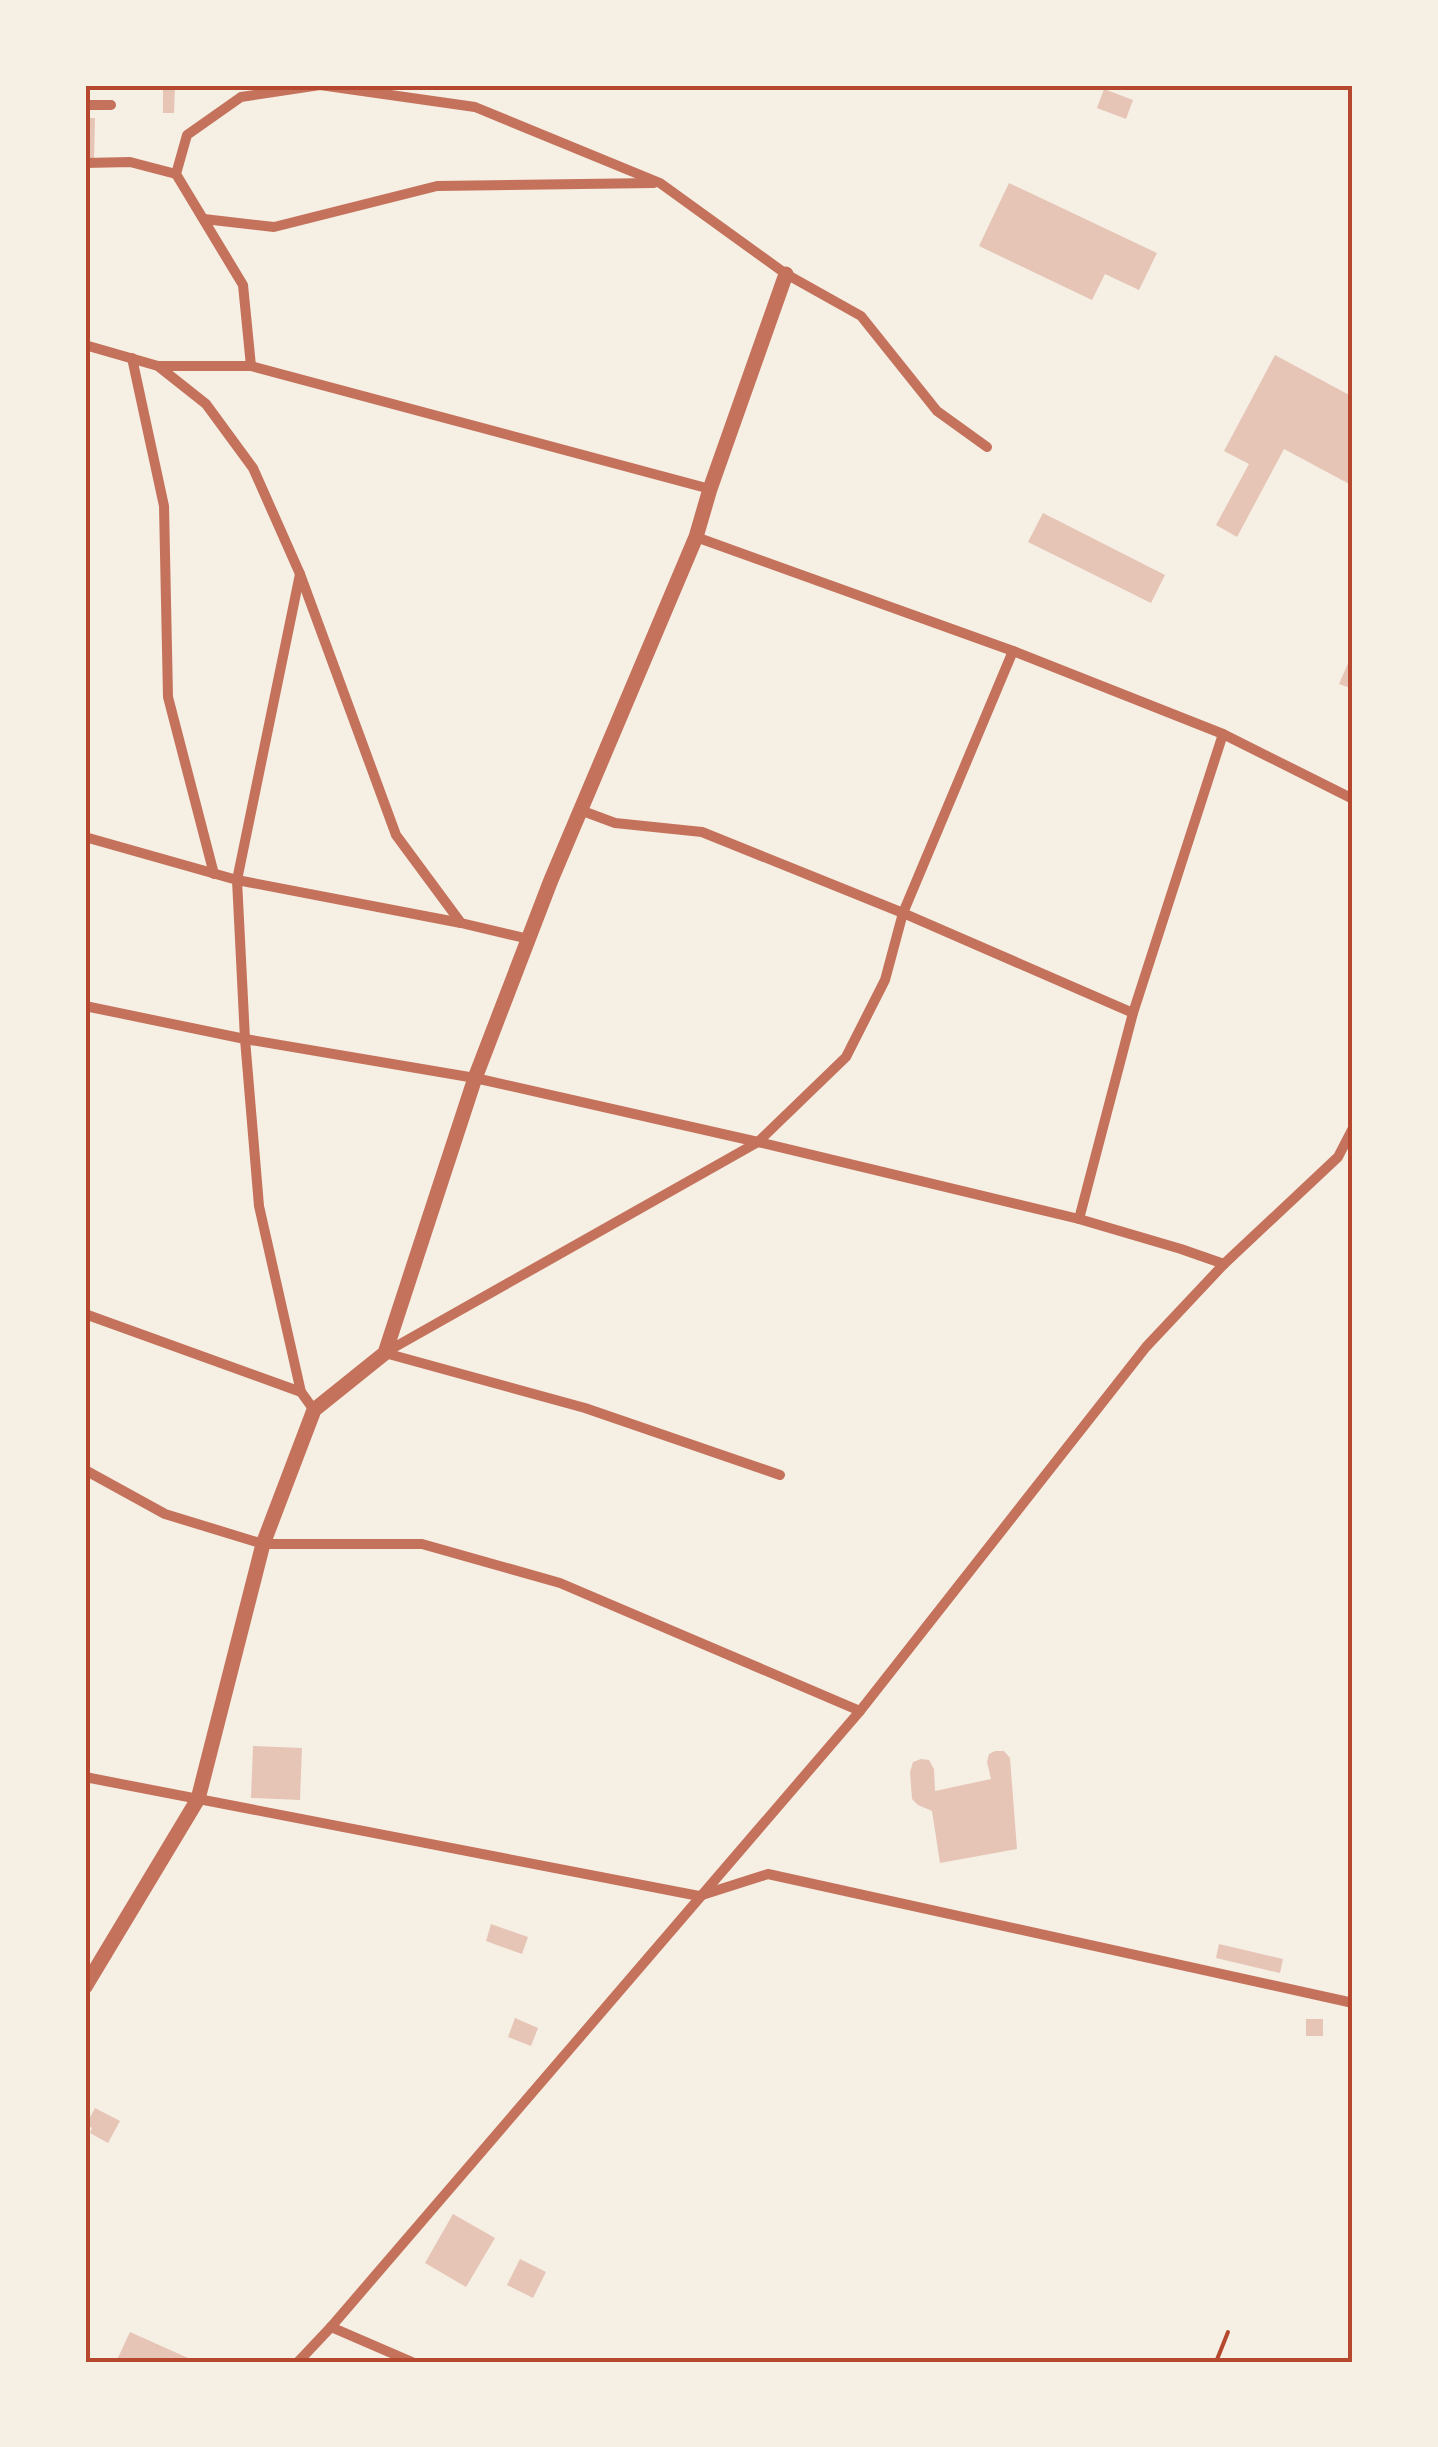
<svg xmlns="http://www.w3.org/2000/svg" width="1438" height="2447" font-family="Inter,sans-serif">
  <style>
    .building { fill: #e6c5b7 }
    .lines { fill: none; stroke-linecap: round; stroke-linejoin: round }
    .path { stroke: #b5482f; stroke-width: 4 }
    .minor { stroke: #c5725c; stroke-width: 10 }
    .tertiary { stroke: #c5725c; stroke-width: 15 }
    .neatline { fill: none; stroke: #b5482f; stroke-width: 4 }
  </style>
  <rect width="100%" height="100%" fill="#f6efe4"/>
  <g class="building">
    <polygon points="163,85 175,85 174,113 163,113"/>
    <polygon points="1104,89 1133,100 1126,119 1097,108"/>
    <polygon points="85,118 95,118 94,160 85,159"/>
    <polygon points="1009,183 1157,253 1139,290 1105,274 1092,300 979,246"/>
    <polygon points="1275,355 1353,397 1353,486 1284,449 1237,537 1216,525 1249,464 1224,451"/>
    <polygon points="1043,513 1165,575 1151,603 1028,542"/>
    <polygon points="1353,652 1353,689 1339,684"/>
    <polygon points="253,1746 302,1748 300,1800 251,1798"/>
    <polygon points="995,1751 1004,1751 1010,1758 1017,1849 940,1863 932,1811 918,1805 912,1799 910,1772 913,1762 921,1759 929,1760 934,1769 935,1791 991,1779 987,1762 989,1754"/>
    <polygon points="491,1924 528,1937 522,1954 486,1941"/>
    <polygon points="1219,1944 1283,1959 1280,1973 1216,1958"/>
    <polygon points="515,2018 538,2028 531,2046 508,2037"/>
    <rect x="1306" y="2019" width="17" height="17"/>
    <polygon points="95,2108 120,2121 108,2143 90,2133 92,2128 86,2125"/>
    <polygon points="453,2214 495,2238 466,2287 425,2263"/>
    <polygon points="520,2259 546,2272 533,2298 507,2285"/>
    <polygon points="130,2332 197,2362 116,2362"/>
  </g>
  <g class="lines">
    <polyline class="path" points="1216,2362 1228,2332"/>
    <g class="minor">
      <polyline points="85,105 111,105"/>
      <polyline points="85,163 130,162 176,174"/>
      <polyline points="204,219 274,227 437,186 654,183"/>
      <polyline points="85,345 158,366 206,404 253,468 300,574 396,835 461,923"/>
      <polyline points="132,358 164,506 168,697 214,874"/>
      <polyline points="158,366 251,366 710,489"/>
      <polyline points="251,366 243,285 176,174 187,135 241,97 320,85 475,107 660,183 786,274 861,316 937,411 987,447"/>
      <polyline points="696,537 1013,651 1223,734 1353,799"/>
      <polyline points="300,574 237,880 245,1039 259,1206 301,1392"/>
      <polyline points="580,810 615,823 702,832 903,913 1133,1013"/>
      <polyline points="85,837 237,880 461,923 529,939"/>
      <polyline points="85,1006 245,1039 475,1078 758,1142 1079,1219 1181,1249 1224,1264"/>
      <polyline points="1079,1219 1133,1013 1223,734"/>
      <polyline points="85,1314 301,1392 314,1410"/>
      <polyline points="386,1352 758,1142 846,1057 885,980 903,913 1013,651"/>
      <polyline points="385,1353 585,1408 780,1475"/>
      <polyline points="85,1470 165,1514 263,1544 422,1544 560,1583 860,1711"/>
      <polyline points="85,1777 699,1896 768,1874 1353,2003"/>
      <polyline points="331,2327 412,2362"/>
      <polyline points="298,2362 331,2327 860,1711 1146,1347 1224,1264 1338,1157 1353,1128"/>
    </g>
    <polyline class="tertiary" points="85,1987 198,1799 263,1544 314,1410 385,1353 475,1078 551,880 696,537 710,489 786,274"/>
  </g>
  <rect width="1438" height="2447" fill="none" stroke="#f6efe4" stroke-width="175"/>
  <rect x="88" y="88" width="1262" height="2272" class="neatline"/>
</svg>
